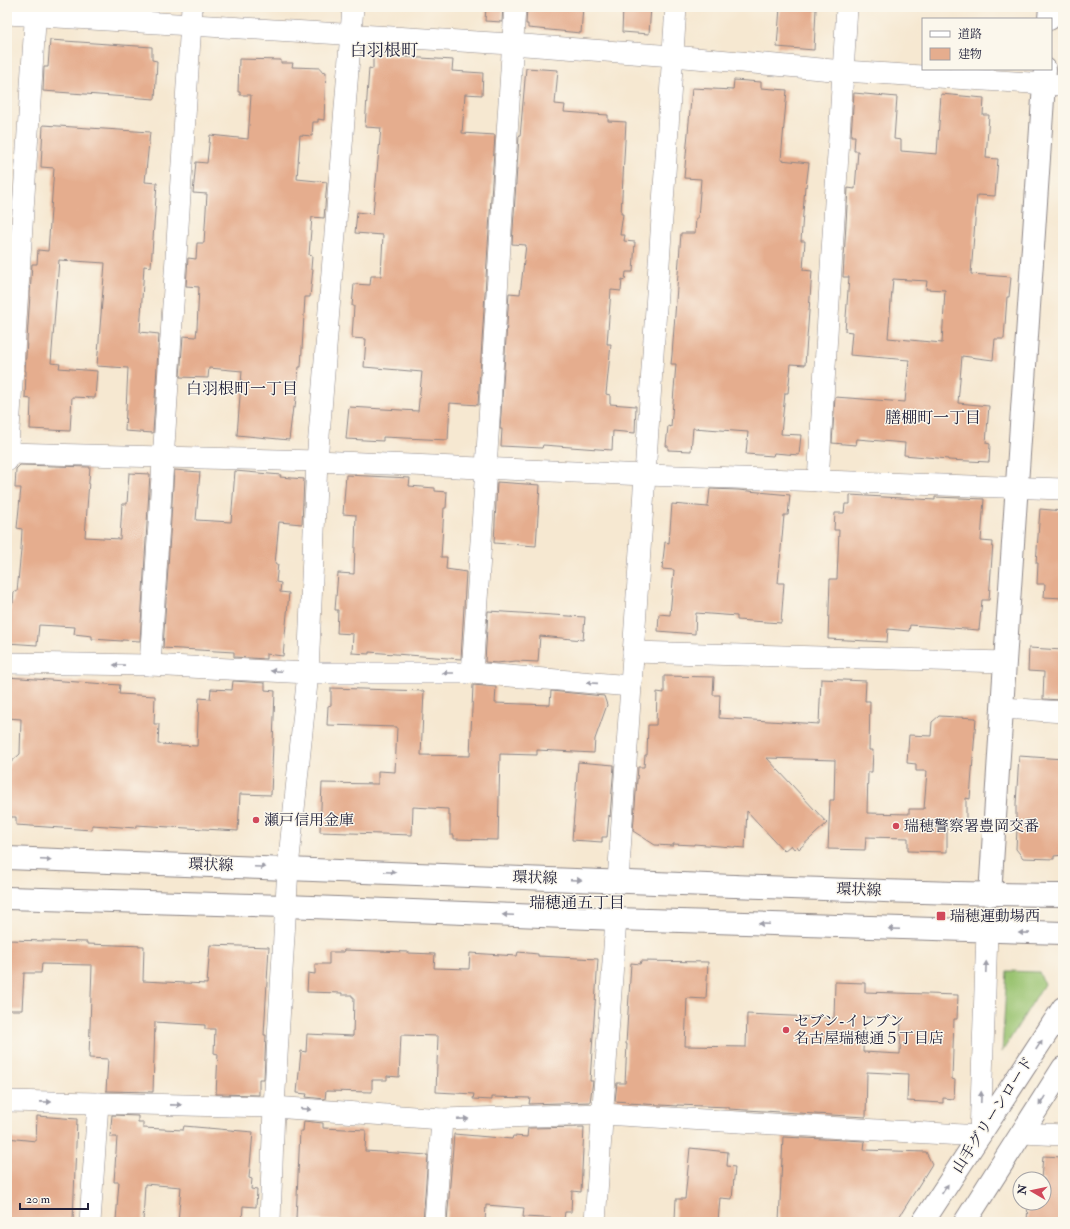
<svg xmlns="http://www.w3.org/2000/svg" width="1070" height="1229" font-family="'IM FELL Double Pica','Noto Serif JP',serif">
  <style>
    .green { fill: #99c370; stroke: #5e7256 }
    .building { fill: #e5ad8e; fill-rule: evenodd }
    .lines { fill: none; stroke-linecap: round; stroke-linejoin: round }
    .street-casing { stroke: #8c8586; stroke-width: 22 }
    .secondary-casing { stroke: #8c8586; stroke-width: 24 }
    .primary-casing { stroke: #8c8586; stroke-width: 24 }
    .street { stroke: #fff; stroke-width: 21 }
    .secondary { stroke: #fff; stroke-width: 22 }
    .primary { stroke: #fff; stroke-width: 22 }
    .oneway { fill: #9c9ca7 }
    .poi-dot { fill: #d1495b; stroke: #fbf7ec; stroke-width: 1.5 }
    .labels { text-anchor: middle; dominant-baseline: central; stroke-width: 3; stroke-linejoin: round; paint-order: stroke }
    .poi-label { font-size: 15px; fill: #22223b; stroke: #fbf7ec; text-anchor: start }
    .street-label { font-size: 15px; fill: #22223b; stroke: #fbf7ec }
    .neighbourhood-label { font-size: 16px; fill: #22223b; stroke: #fbf7ec }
    .quarter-label { font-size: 17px; fill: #22223b; stroke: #fbf7ec }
  </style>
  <rect width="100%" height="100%" fill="#fbf7ec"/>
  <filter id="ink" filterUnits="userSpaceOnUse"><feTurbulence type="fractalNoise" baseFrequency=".025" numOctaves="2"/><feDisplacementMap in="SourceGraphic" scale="8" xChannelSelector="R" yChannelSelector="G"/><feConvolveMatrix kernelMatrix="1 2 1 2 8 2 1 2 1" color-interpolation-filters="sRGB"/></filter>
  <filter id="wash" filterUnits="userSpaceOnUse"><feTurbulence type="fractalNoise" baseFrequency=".012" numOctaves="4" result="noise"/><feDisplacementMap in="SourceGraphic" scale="16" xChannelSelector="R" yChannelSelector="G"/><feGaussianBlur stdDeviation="0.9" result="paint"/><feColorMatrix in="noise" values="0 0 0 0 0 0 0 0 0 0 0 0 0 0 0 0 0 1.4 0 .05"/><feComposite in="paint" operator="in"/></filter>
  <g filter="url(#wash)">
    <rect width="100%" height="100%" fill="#f6e8d1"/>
    <polygon class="green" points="1007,971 1039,972 1044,984 1002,1052"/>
    <g id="blocks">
      <g class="building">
        <polygon points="486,7 503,7 502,22 485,21"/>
        <polygon points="527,7 583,7 581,33 528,28 528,24 526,24"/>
        <polygon points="623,7 651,7 649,34 622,32"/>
        <polygon points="780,7 816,9 814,50 777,47"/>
        <polygon points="50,40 152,47 152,60 157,61 155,99 43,91 44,67 48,67"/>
        <polygon points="373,55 453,60 452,71 483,73 482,95 465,94 462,133 495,135 478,405 450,403 448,440 383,437 383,441 346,439 349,407 418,411 422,372 364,367 366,339 352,338 354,306 352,306 354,284 370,285 371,276 381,276 383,235 355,233 357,212 373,214 381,128 365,127 369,68 373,69"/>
        <polygon points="239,59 281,60 281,63 293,63 292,67 321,68 321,71 326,72 324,120 318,119 318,122 313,122 312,136 300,135 297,179 327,182 324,218 312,217 309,255 312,256 311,269 313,269 310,297 305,297 301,367 299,367 295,408 293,407 289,440 237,435 242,371 209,368 208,378 180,377 183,336 196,337 197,328 199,287 186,286 188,258 196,259 197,243 204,243 207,194 193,193 196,162 207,163 210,135 248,139 251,95 240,95 240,92 238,92"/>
        <polygon points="526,68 558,70 555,104 565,105 564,112 608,115 608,121 626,122 621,214 623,214 620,235 625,235 624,241 635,242 633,272 626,272 625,280 622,279 621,291 611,290 607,344 611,344 606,394 610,395 610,404 636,406 635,433 613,431 612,450 543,445 542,448 501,446 502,429 500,429 509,293 520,294 526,245 512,244 519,136 520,137"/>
        <polygon points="734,80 761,82 761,88 787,90 781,160 809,163 806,187 805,186 801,241 805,241 803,270 812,271 805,365 791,364 788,393 785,393 781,434 801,435 799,455 774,453 773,456 746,454 748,432 693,428 691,451 668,450 668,446 666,446 668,426 671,427 676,364 671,364 672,355 681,233 695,233 696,218 698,218 701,179 684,178 692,88 733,90"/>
        <path d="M854,93L897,97L894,139L901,140V151L937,154L941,94L984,98L983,115H989L986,158L998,159L995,196L977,195L971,274L1011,277L1009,297H1007L1004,339H995L993,360L962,356L958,403L989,406L986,443L990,444L989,462L948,460V459L904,455L905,443L857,439L856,445L832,443L835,397L905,402L909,360L850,355L852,332L845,331L849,277H843L848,188L855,189L858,151H854L855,136H851ZM893,279L927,281L926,289L945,290L942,343L888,338Z"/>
        <polygon points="43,125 150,132 145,182 157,183 151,267 144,266 140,332 159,334 153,433 125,431 128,368 97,366 105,263 59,260 51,363 60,364 59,368 97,371 95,398 72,397 70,431 30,429 31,399 25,398 26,371 25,371 32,264 37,264 38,250 48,251 54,168 41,167"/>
        <polygon points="20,465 90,467 85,537 120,539 122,504 127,504 129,473 150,474 140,641 122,640 122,641 92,639 92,636 74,634 75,627 39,625 37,645 7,643 11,603 13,603 14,591 17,592 21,550 22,529 17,528 21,488 15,488 16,469"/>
        <polygon points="174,470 200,472 196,520 231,522 235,471 281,475 280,477 304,479 302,524 279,522 275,564 278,564 276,582 281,583 280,592 289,593 283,656 266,654 266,659 234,657 234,652 163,648"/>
        <polygon points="346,475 410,478 409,486 435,488 435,491 447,492 446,508 444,508 441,557 447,557 446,569 466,572 461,659 369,652 369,654 352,653 353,634 337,633 338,610 335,610 338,573 354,574 356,515 343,514"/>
        <polygon points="497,482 540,485 536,546 494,543"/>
        <polygon points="710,489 738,490 790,495 788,515 784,515 778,583 784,583 781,623 737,620 737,616 696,613 695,634 658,631 659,614 670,615 674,570 662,569 665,542 669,543 672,504 708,507"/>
        <polygon points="850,495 935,500 935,497 984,499 981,541 993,542 989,600 982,600 979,630 910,625 909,631 888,629 887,642 828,639 830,579 837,579 839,530 834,530 835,513 844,513 845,504 850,504"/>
        <polygon points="1040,509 1063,511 1063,598 1044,597 1045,584 1037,584 1038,563 1036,563"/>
        <polygon points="488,611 585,617 583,640 540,636 538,662 516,661 497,663 485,662"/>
        <polygon points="1029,648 1063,650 1063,700 1043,699 1044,672 1028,671"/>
        <polygon points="664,676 714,677 713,695 720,695 719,718 819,724 821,679 866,681 865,701 870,701 869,750 873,750 872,772 868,772 867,813 909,814 909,809 924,809 927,771 916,771 916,764 907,763 909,735 931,736 932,722 939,716 976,718 970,799 966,798 966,826 947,826 947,852 908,851 908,838 866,837 865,850 828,849 830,800 834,800 835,760 767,758 827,823 799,849 797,846 794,849 791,845 784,851 747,811 745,848 694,844 694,845 673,844 673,846 655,845 633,831 638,767 644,767 645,755 647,755 648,725 656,725 657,692 664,693"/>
        <polygon points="7,677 120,685 119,694 155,696 154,724 159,724 158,744 197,746 199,698 210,699 211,689 232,690 233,681 265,683 265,690 275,691 271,795 240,794 238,831 136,825 136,828 92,825 92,830 16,825 16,817 7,817 7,785 9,764 20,754 21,719 7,718"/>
        <polygon points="473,685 496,687 495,703 550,705 551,691 604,696 607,705 595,739 594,753 537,750 537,755 500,754 498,840 454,839 454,835 450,835 450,815 448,815 448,809 413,807 412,835 320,832 322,783 378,784 378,771 395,772 397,727 327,725 328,706 331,705 331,688 424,691 421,755 470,756"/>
        <polygon points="1019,756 1063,759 1063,855 1054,856 1054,859 1023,858 1016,849 1017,829 1016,829 1016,804"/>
        <polygon points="578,762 614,765 610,817 609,815 607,837 602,837 602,842 572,840"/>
        <polygon points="7,940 87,942 87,944 144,946 143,981 207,984 210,945 269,947 264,1035 266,1035 264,1079 259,1079 259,1095 216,1094 218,1054 214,1053 215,1029 205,1029 205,1025 155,1022 153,1092 106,1091 108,1059 89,1058 92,965 42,964 41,973 24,973 22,1010 7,1010"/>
        <polygon points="344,950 408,952 408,953 435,954 434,968 469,969 470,953 517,956 518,952 538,954 538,956 598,959 590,1081 593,1081 590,1102 529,1104 530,1098 492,1097 492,1100 473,1099 474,1094 436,1092 438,1036 401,1035 399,1077 387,1076 387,1080 372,1080 372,1092 326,1091 325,1099 306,1097 307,1094 297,1093 301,1051 306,1052 307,1034 353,1036 354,997 352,997 352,995 342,995 342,993 307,992 308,973 315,974 315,964 329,964 329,952 343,952"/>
        <path d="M641,961L708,962L706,999L687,998L685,1046L746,1047L747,1014L834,1018L835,982L865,983V992L958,995L957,1019H954L952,1079L955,1080L954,1099L943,1098V1103L907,1101L908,1074L867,1072L866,1117L729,1109V1107L677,1105V1106L628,1103V1102L615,1101L617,1083H625L627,1044H626L631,963L640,964ZM864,1017L901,1018L900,1054L863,1052Z"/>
        <polygon points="112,1115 138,1116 138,1122 143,1122 143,1128 183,1130 184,1126 253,1132 249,1178 252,1179 251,1189 257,1190 256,1207 243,1206 242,1222 178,1222 181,1187 145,1184 143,1222 116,1220 119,1182 114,1182 117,1137 110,1137"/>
        <polygon points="37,1116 77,1119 73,1220 61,1219 61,1222 7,1222 7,1138 36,1141"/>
        <polygon points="304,1121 323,1123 323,1128 366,1130 365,1151 428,1155 423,1222 363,1222 296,1219 300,1131 303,1131"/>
        <polygon points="584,1127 581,1192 572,1191 571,1212 565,1212 564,1219 523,1217 524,1208 486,1205 485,1222 447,1222 454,1134 512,1139 513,1136 527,1137 528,1128"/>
        <polygon points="783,1137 865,1141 864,1150 926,1152 932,1164 896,1222 779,1222"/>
        <polygon points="690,1148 728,1152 727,1166 735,1167 732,1199 720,1198 718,1222 675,1219 676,1199 685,1199"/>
        <polygon points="1043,1156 1063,1157 1063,1222 1027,1222 1028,1203 1044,1203 1044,1179 1041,1179"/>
      </g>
    </g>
  </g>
  <g filter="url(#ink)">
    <use href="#blocks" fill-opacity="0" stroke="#8c8586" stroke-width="1"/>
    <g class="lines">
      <defs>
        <g id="street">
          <polyline points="7,14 511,44 673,56 844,71 1063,85"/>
          <polyline points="7,453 317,461 646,475 1063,489"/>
          <polyline points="7,461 36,7"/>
          <polyline points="818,481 847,7"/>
          <polyline points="633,652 1005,662"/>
          <polyline points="7,663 150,665 308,673 472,673 631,686"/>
          <polyline points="150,665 192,7"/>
          <polyline points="472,673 486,468 515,7"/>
          <polyline points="1002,708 1063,712"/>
          <polyline points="618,882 676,7"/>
          <polyline points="7,1101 274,1107 442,1119 603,1114 980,1136 987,932"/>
          <polyline points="1022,1133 1063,1135"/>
          <polyline points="90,1222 98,1103"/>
          <polyline points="270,1222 274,1107 288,868 308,673 317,461 353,7"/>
          <polyline points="435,1222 442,1119"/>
          <polyline points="595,1222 616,919"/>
        </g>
        <g id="secondary">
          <polyline points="1049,19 1050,7"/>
          <polyline points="990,895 1005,662 1045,69"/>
          <polyline points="923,1222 1063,1008"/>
          <polyline points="965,1222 1063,1068"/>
        </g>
        <g id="primary">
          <path d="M7,858C249,867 492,878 734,886C844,890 953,894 1063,895"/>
          <polyline points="7,898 286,906 616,919 1063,933"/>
        </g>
      </defs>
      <use href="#street" class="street-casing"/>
      <use href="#secondary" class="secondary-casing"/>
      <use href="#primary" class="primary-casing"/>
      <use href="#street" class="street"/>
      <use href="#secondary" class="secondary"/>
      <use href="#primary" class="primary"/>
    </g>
    <defs><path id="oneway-solid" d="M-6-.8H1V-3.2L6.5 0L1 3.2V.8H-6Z"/></defs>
    <g class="oneway">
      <use href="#oneway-solid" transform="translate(119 665) rotate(-179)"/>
      <use href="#oneway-solid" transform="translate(276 671) rotate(-177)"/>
      <use href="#oneway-solid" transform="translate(448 673) rotate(-180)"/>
      <use href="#oneway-solid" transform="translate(592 683) rotate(-176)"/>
      <use href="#oneway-solid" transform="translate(46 860) rotate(2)"/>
      <use href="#oneway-solid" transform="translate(260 867) rotate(2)"/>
      <use href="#oneway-solid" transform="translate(390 872) rotate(2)"/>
      <use href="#oneway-solid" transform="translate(576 880) rotate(2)"/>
      <use href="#oneway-solid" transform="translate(508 915) rotate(-178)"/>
      <use href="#oneway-solid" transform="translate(764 924) rotate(-178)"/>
      <use href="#oneway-solid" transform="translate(894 929) rotate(-178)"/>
      <use href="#oneway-solid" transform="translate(1024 933) rotate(-179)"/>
      <use href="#oneway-solid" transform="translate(986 967) rotate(-88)"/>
      <use href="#oneway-solid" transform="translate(1039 1045) rotate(-57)"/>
      <use href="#oneway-solid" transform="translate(981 1097) rotate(-88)"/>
      <use href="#oneway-solid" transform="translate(1042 1101) rotate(122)"/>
      <use href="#oneway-solid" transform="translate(46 1102) rotate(1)"/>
      <use href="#oneway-solid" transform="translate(176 1105) rotate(1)"/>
      <use href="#oneway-solid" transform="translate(306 1109) rotate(4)"/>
      <use href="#oneway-solid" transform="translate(463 1119) rotate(-2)"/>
      <use href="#oneway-solid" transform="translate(945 1189) rotate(-56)"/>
    </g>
  </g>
  <g class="poi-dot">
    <circle cx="256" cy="820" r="4"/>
    <circle cx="896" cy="826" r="4"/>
    <rect x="936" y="911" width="10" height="10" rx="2"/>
    <circle cx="786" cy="1030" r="4"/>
  </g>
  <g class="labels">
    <g class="poi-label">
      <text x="264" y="820">瀬戸信用金庫</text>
      <text x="904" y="826">瑞穂警察署豊岡交番</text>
      <text x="950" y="916">瑞穂運動場西</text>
      <text x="794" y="1021">セブン-イレブン<tspan x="794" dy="17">名古屋瑞穂通５丁目店</tspan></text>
    </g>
    <g class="street-label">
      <text transform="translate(211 865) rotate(2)">環状線</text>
      <text transform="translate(535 878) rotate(2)">環状線</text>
      <text transform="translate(859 890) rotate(2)">環状線</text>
      <text transform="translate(993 1115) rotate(-57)">山手グリーンロード</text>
    </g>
    <g class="neighbourhood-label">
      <text x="242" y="389">白羽根町一丁目</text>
      <text x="933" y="418">膳棚町一丁目</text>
      <text x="577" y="903">瑞穂通五丁目</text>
    </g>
    <g class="quarter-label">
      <text x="384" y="50">白羽根町</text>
    </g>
  </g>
  <rect width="1070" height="1229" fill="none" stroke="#fbf7ec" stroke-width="24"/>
  <rect x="922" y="18" width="130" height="52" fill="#fbf7ec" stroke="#a4a2a5"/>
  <rect x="930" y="31" width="20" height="6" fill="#ffffff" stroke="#a4a2a5"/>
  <text x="958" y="38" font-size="12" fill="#22223b">道路</text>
  <rect x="930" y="48" width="20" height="12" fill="#e5ad8e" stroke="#a4a2a5"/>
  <text x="958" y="58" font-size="12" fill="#22223b">建物</text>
  <g transform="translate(1032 1191) rotate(279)"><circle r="19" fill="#fbf7ec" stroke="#a4a2a5"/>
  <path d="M0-3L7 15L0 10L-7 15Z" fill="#d1495b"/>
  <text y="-6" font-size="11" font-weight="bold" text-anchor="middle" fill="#22223b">N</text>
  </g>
  <path d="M20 1203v6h68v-6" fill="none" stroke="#22223b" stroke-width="2"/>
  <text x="26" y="1203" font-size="12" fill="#22223b" stroke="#fbf7ec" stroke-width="3" paint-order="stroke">20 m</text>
</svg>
